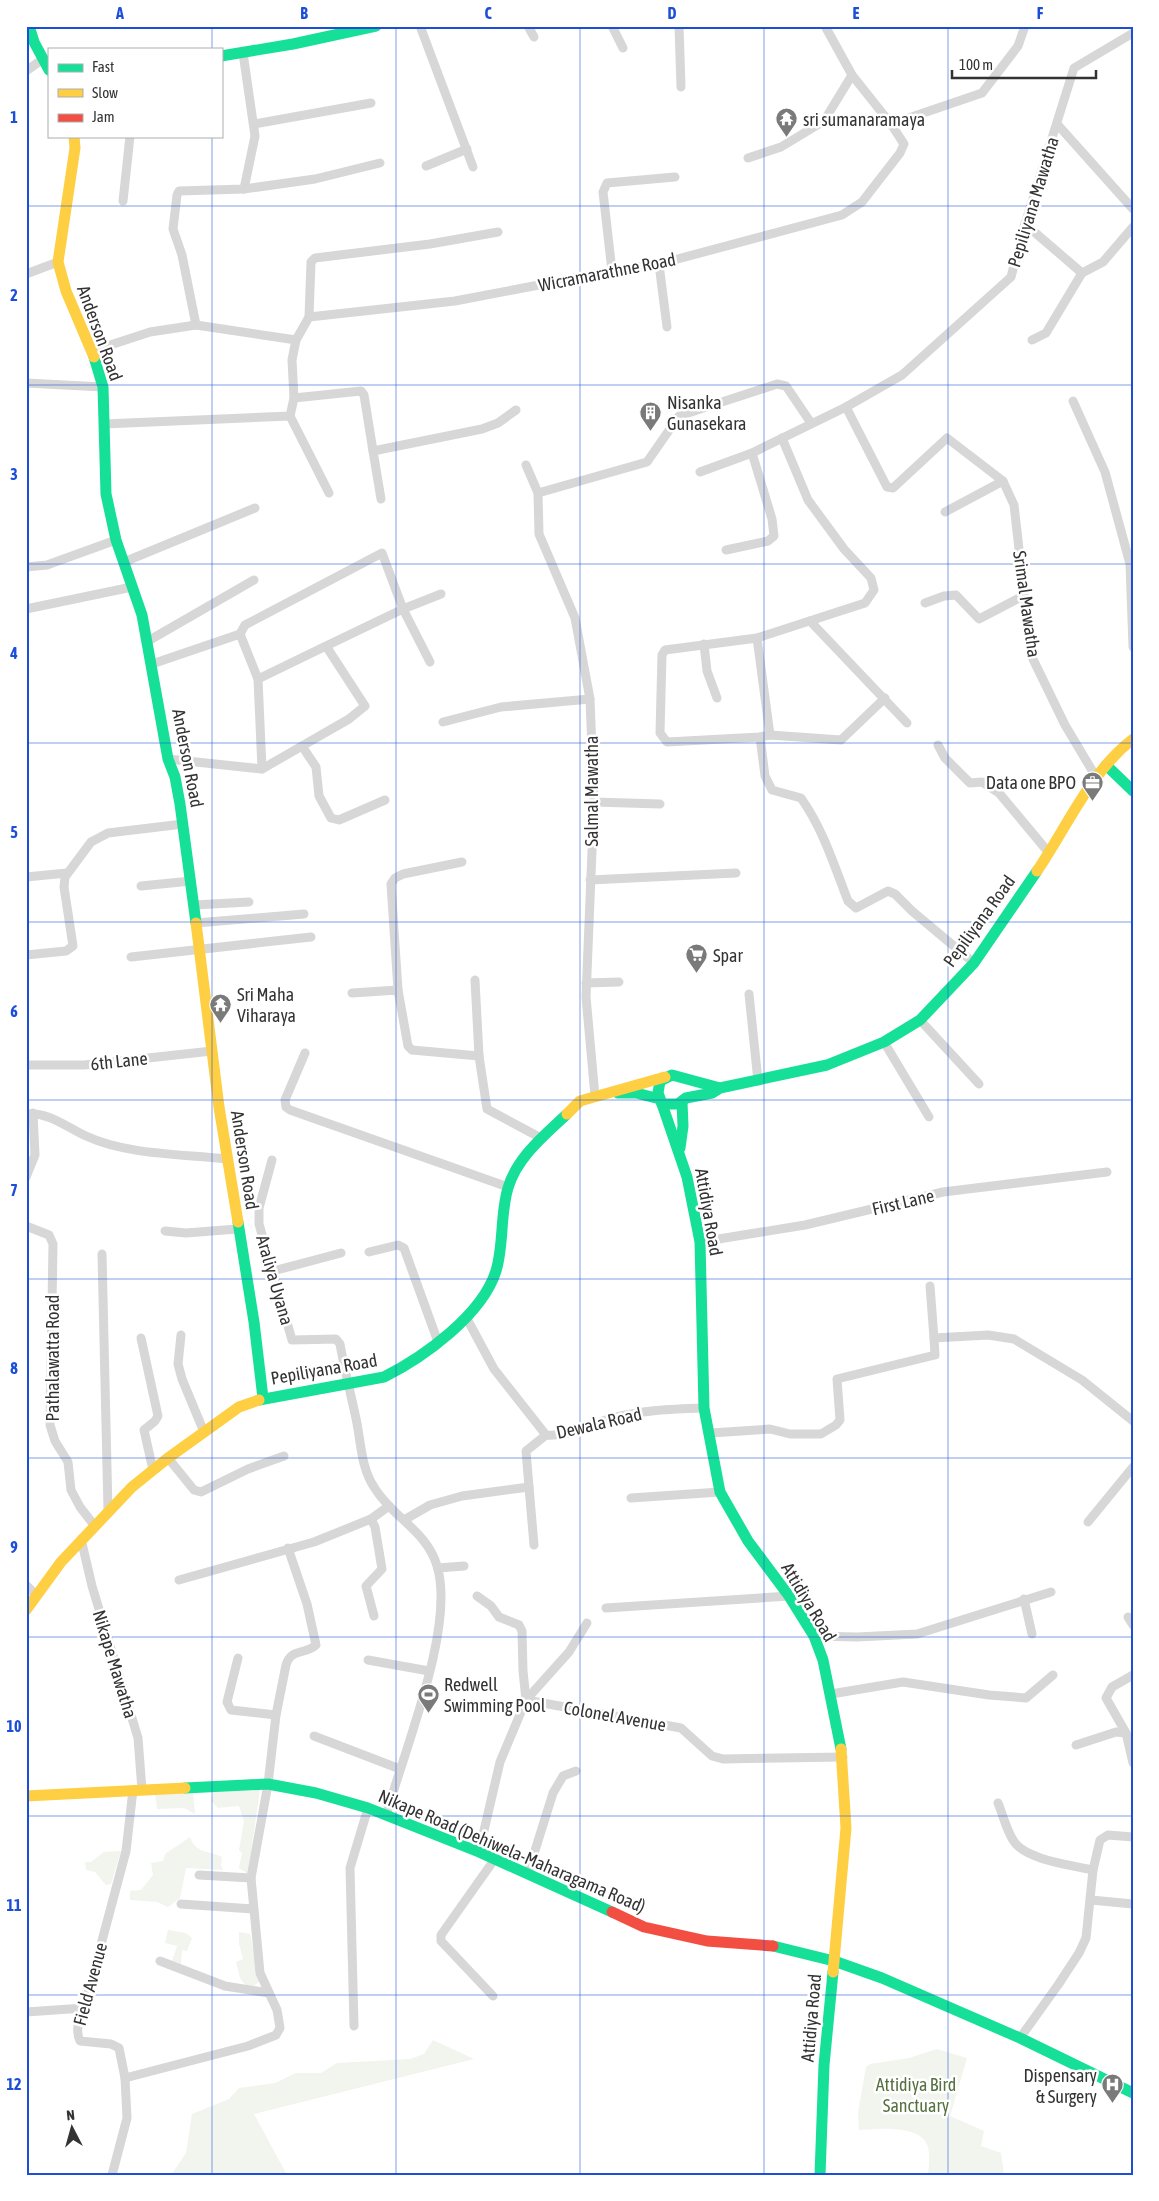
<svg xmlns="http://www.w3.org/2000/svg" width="1159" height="2201" font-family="'Asap Condensed',sans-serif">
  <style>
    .green { fill: #f1f5ed }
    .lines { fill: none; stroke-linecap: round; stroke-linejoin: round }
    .street { stroke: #d7d7d7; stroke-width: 9 }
    .fast { stroke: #16e098; stroke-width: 11 }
    .slow { stroke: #ffcf43; stroke-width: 11 }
    .jam { stroke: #f24e42; stroke-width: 11 }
    .grid { fill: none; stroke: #1d4ed8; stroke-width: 1; stroke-opacity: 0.55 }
    .labels { text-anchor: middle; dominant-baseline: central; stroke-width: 5; stroke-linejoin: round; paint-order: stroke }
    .poi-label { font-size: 18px; fill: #333; stroke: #fff; text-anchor: start }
    .street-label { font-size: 18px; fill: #333; stroke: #fff }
    .park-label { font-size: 18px; fill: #56703f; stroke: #fff }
    .neatline { fill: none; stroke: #1d4ed8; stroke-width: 2 }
    .grid-label { font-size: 16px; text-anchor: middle; font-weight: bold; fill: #1d4ed8 }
  </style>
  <rect width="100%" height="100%" fill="#fff"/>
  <g class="green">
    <polygon points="260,1789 248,1874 239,1868 242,1853 239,1850 244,1821 239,1806 218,1808 211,1801 214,1791"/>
    <polygon points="193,1792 195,1814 184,1808 157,1809 155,1794"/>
    <path d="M190,1837C196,1854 207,1850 222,1857L221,1865L223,1870L186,1868L180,1898L168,1907L157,1902L130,1900V1891L141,1890L153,1875L151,1863L163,1861L165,1854Z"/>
    <polygon points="121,1851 111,1884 106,1885 95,1872 86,1870 85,1862 91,1862 104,1852"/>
    <polygon points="168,1930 186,1933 192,1938 187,1951 182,1950 181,1964 172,1961 177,1946 165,1943"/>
    <polygon points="239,1932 250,1934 260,1981 254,1986 246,1986 240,1978 236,1962 243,1959 239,1944"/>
    <polygon points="433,2040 474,2059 254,2114 287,2175 171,2175 186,2153 192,2114 229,2099 239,2088 275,2083 296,2073 321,2073 337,2063 410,2059 424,2054"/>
    <path d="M937,2049L967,2058L950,2116L984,2131L981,2146L1001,2153L1004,2175H928C929,2166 930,2155 928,2147C922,2124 877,2129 859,2130L858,2113L866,2067L870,2064L909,2058Z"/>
  </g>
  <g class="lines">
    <g class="street">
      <polyline points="420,26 473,167"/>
      <polyline points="528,26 534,37"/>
      <polyline points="612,26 623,48"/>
      <polyline points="679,26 681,87"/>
      <polyline points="825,26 852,75 891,124"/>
      <polyline points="26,71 43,59"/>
      <polyline points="254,124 371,103"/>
      <polyline points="1057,124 1133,209"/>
      <polyline points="748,158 781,147 824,121 852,75"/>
      <polyline points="426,166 467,149"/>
      <polyline points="244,189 315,179 380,163"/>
      <polyline points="123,201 130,136"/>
      <polyline points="1025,224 1082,273 1103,262 1133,227"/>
      <polyline points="659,264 667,327"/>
      <polyline points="612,271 603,192 607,183 675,177"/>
      <polyline points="26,274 58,262"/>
      <polyline points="309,317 311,262 315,258 430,244 498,232"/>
      <polyline points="196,325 182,255 173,229 177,195 179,191 244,189 255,136 243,53"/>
      <polyline points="296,340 292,360 294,398 290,416 329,493"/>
      <polyline points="1032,340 1046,333 1082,273"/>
      <polyline points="92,351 150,332 196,325 296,340 309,317 455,301 612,271 659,264 842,215 862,202 900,153 904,144 891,124 982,93 1018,46 1025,26"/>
      <polyline points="26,383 103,387"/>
      <polyline points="294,398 361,391 364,395 373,451 482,429 498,423 516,410"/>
      <polyline points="1073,401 1105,472 1130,564 1133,647"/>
      <polyline points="846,407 887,487 893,488 947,438 1003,481 1014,505 1031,655 1065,725 1096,777"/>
      <polyline points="104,424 290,416"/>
      <polyline points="782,438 808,500 844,549 871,578 874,590 865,603 757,638 665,650 662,655 660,733 667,742 760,737 770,735 841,740 885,698"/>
      <polyline points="373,451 381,499"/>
      <polyline points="526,465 538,493 539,534 575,618 590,699 594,802 586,997 595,1096"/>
      <polyline points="700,472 752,453 846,407 902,375 1011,277 1025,224 1074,68 1133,33"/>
      <polyline points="538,493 647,462 679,416 777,384 786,386 811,423"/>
      <polyline points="945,512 1003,481"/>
      <polyline points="726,550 768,541 774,536 772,519 752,453"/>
      <polyline points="124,562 255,508"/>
      <polyline points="26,567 47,565 116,540"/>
      <polyline points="925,603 944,596 956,595 979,619 1023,596"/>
      <polyline points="26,609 132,587"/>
      <polyline points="810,621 907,723"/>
      <polyline points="757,638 770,735"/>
      <polyline points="148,641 254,580"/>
      <polyline points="704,644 707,671 717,698"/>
      <polyline points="430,662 403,609 441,594"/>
      <polyline points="152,664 240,634"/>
      <polyline points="258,679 262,769"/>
      <polyline points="443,722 501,707 590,699"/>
      <path d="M760,737L765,776L772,790L801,798C823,829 834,865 848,901L856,908L888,891L895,894L912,911L974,963"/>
      <polyline points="938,745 945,758 970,783 982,782 999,793 1049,853"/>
      <polyline points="302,746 316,767 319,796 331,818 339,820 385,800"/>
      <polyline points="168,759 262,769 349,719 365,706 326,646 258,679 240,634 245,625 382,553 403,609 326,646"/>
      <polyline points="594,802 660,804"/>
      <polyline points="26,877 67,873"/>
      <polyline points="590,880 736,873"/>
      <polyline points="141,886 191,881"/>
      <polyline points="194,905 249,902"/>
      <polyline points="196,923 304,914"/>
      <polyline points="26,955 66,951 73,946 64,887 65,877 91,842 108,833 183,824"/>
      <polyline points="131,957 311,937"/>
      <polyline points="475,980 479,1056"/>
      <polyline points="586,983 619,982"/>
      <polyline points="398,990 391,884 395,878 403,874 462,862"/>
      <polyline points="352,993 398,990 408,1046 412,1050 479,1056 487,1109 541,1138"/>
      <polyline points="749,994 758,1081"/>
      <polyline points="920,1020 979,1084"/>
      <polyline points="884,1042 929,1117"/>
      <polyline points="305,1053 285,1100 286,1107 290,1110 508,1187"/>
      <polyline points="26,1065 84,1065 212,1051"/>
      <path d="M26,1114C50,1112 66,1127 86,1136C127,1155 182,1154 226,1159"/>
      <path d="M272,1160L259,1208V1224L292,1340L336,1339L340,1344C344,1367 350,1391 355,1414C361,1438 360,1466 374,1487C392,1517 427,1531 437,1566C456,1627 403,1753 386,1816"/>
      <polyline points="26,1177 35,1155 33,1113"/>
      <polyline points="26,1226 49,1235 53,1244 50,1425 55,1441 68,1462 71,1490 80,1507 94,1525"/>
      <polyline points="165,1231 186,1233 237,1229"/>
      <polyline points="700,1242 805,1225 943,1192 1107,1172"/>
      <polyline points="369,1252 398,1245 404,1248 438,1342"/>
      <polyline points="102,1254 108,1510"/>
      <polyline points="273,1271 341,1253"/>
      <polyline points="930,1286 934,1338"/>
      <path d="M466,1317L494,1369L546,1435C569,1437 587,1425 609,1419C640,1410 672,1409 704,1408"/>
      <polyline points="181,1335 178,1364 182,1379 204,1432"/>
      <polyline points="141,1338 158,1416 155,1421 144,1430 153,1470"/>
      <polyline points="711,1433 770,1429 790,1434 821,1434 836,1425 840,1420 837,1379 935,1355 934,1338 988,1335 1014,1339 1082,1380 1133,1421"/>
      <polyline points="168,1458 194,1490 201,1492 248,1469 284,1456"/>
      <polyline points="529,1487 534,1545"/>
      <polyline points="631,1498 720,1492"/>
      <polyline points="371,1519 375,1527 382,1569 366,1586 374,1616"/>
      <polyline points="404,1520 430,1505 462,1496 529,1487 526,1451 546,1435"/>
      <polyline points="1088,1522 1133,1467"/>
      <polyline points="81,1539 92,1586 138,1738 142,1790"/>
      <polyline points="438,1568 464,1566"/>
      <polyline points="179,1580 314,1542 371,1519 389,1506"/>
      <polyline points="26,1585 37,1596"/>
      <polyline points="477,1596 491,1606 499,1617 519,1625 522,1631 523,1671 526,1700 500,1762 479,1852"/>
      <polyline points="1024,1599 1032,1634"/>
      <polyline points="606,1608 789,1596"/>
      <polyline points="1128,1617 1133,1625"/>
      <polyline points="814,1636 857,1637 917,1634 1051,1592"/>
      <polyline points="238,1658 227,1702 231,1710 276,1715"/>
      <polyline points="368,1660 429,1671"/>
      <polyline points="1133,1675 1112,1687 1106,1698 1126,1733 1133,1763"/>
      <polyline points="831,1694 903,1682 989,1695 1026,1698 1053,1675"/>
      <polyline points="526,1700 681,1728 712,1756 723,1759 843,1757"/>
      <polyline points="526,1700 569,1652 587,1623"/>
      <polyline points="314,1736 400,1769"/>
      <polyline points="1076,1745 1116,1732 1126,1733"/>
      <path d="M998,1803C1003,1815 1006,1829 1013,1840C1024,1860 1072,1865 1093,1870"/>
      <polyline points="528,1873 553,1793 563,1776 576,1771"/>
      <polyline points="199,1875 251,1878"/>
      <polyline points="1091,1900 1133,1904"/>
      <polyline points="181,1904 253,1909"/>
      <polyline points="160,1961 225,1986 269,1993"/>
      <polyline points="493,1996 441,1941 441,1935 494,1860"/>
      <polyline points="26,2012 84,2008"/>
      <polyline points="354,2026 350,1868 368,1808"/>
      <polyline points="1020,2038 1058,1985 1079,1953 1086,1938 1093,1870 1100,1840 1108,1835 1133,1837"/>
      <path d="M125,2078L248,2046L276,2035L280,2028L277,2010L260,1973L251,1878L268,1784L276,1715L286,1665C291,1648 305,1655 316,1645L307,1604L288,1548"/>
      <path d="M112,2175L127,2118L125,2078L119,2048L111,2044L80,2041C75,2030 79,2019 84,2008L126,1851L133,1790"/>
    </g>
    <g class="fast">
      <polyline points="29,26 34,42 49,70"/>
      <polyline points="221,56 293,44 376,26"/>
      <polyline points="94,357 103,387 106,494 116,540 142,615 168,759 175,777 180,804 196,923"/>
      <polyline points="1106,765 1133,791"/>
      <polyline points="720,1088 672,1075 660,1081 658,1093 662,1104 678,1104 686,1098 712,1093 720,1088 827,1065 884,1042 920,1020 974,963 1037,871"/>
      <polyline points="618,1093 636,1093 660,1099"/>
      <polyline points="662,1104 687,1177 700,1242 704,1408 720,1492 748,1541 789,1596 814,1636 823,1660 841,1749"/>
      <polyline points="680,1148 683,1126 682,1102"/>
      <polyline points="238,1222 254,1322 263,1398"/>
      <path d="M259,1400L384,1377C424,1357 482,1315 496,1271C504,1245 500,1214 508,1188C517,1157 545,1135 567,1114"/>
      <polyline points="185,1788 268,1784 316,1793 368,1808 479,1852 612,1912"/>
      <polyline points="773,1946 834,1961 882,1978 1020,2038 1133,2093"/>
      <polyline points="820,2175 824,2065 833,1972"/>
    </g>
    <g class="slow">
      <polyline points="74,136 75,148 58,262 66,291 94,357"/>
      <path d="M1037,871C1067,827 1090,772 1133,739"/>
      <polyline points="196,923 219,1107 238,1222"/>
      <polyline points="567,1114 580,1101 665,1077"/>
      <polyline points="26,1610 61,1562 132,1487 168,1458 239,1407 259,1400"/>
      <polyline points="26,1796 185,1788"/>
      <polyline points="833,1972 846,1828 841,1749"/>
    </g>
    <polyline class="jam" points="612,1912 644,1927 707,1941 773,1946"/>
  </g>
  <path class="grid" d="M212,26V49M396,26V2175M580,26V2175M764,26V2175M948,26V2175M212,136V2175M26,206H1133M26,385H1133M26,564H1133M26,743H1133M26,922H1133M26,1100H1133M26,1279H1133M26,1458H1133M26,1637H1133M26,1816H1133M26,1995H1133"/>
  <defs>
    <symbol id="temple-pin" viewBox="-11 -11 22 30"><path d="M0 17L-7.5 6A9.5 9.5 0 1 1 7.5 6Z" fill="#7a7a7a" stroke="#fff"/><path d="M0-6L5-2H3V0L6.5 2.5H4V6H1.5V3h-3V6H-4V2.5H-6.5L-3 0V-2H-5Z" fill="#fff"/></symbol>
    <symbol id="building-pin" viewBox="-11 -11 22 30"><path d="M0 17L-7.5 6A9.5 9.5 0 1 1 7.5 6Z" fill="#7a7a7a" stroke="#fff"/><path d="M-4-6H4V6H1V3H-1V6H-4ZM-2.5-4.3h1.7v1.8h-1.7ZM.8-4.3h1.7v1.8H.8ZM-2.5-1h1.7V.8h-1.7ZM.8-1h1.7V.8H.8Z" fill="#fff"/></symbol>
    <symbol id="office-pin" viewBox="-11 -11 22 30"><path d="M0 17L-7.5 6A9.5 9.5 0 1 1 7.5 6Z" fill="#7a7a7a" stroke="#fff"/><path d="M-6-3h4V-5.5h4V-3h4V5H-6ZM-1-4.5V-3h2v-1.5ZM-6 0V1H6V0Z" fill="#fff"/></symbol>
    <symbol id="supermarket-pin" viewBox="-11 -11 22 30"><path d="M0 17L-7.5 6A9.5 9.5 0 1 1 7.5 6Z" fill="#7a7a7a" stroke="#fff"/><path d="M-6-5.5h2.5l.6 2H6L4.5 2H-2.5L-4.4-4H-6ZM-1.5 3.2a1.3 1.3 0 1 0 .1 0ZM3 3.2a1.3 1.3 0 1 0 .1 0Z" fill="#fff"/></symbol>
    <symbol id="stadium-pin" viewBox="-11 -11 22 30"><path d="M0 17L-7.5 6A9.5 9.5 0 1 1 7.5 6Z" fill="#7a7a7a" stroke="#fff"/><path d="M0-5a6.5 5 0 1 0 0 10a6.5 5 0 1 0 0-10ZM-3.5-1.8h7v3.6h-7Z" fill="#fff"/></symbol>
    <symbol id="hospital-pin" viewBox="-11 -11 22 30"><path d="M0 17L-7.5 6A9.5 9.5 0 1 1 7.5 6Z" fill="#7a7a7a" stroke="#fff"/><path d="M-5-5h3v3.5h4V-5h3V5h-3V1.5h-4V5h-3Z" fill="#fff"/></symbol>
  </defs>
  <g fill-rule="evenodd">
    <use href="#temple-pin" x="774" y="106" width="25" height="34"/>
    <use href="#building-pin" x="638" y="400" width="25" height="34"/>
    <use href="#office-pin" x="1080" y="770" width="25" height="34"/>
    <use href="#supermarket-pin" x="684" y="942" width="25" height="34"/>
    <use href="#temple-pin" x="208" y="992" width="25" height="34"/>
    <use href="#stadium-pin" x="416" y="1682" width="25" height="34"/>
    <use href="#hospital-pin" x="1100" y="2072" width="25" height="34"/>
  </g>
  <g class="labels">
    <g class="poi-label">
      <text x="803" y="119">sri sumanaramaya</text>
      <text x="667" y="402">Nisanka<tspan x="667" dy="21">Gunasekara</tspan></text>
      <text x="1076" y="782" text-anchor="end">Data one BPO</text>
      <text x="713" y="955">Spar</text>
      <text x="237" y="994">Sri Maha<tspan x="237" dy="21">Viharaya</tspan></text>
      <text x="444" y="1684">Redwell<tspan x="444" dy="21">Swimming Pool</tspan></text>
      <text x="1097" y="2075" text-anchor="end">Dispensary<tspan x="1097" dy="21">&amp; Surgery</tspan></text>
    </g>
    <g class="street-label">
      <text transform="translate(1033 202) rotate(-73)">Pepiliyana Mawatha</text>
      <text transform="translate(607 272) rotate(-11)">Wicramarathne Road</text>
      <text transform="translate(100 333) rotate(70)">Anderson Road</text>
      <text transform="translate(1027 604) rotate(82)">Srimal Mawatha</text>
      <text transform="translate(188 758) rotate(79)">Anderson Road</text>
      <text transform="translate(591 791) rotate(-90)">Salmal Mawatha</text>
      <text transform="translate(979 921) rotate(-54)">Pepiliyana Road</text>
      <text transform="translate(119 1061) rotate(-6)">6th Lane</text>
      <text transform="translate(245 1160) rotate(81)">Anderson Road</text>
      <text transform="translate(903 1202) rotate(-13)">First Lane</text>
      <text transform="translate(709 1212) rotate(80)">Attidiya Road</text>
      <text transform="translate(275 1280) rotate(74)">Araliya Uyana</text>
      <text transform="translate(52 1358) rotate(-90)">Pathalawatta Road</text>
      <text transform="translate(324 1369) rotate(-10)">Pepiliyana Road</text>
      <text transform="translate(599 1423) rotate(-13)">Dewala Road</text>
      <text transform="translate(809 1602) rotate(59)">Attidiya Road</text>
      <text transform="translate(115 1664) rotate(73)">Nikape Mawatha</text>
      <text transform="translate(615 1716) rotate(10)">Colonel Avenue</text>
      <text transform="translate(512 1851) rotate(23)">Nikape Road (Dehiwela-Maharagama Road)</text>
      <text transform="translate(90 1984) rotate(-75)">Field Avenue</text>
      <text transform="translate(811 2018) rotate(-85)">Attidiya Road</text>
    </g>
    <g class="park-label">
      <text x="916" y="2084">Attidiya Bird<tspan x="916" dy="21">Sanctuary</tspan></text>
    </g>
  </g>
  <rect width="1159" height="2201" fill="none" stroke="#ffffff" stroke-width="55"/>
  <rect x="48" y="48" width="175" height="90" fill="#ffffff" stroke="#adadad"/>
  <rect x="58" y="64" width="25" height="8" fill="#16e098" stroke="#adadad"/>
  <text x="92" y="72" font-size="15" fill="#333333">Fast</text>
  <rect x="58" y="89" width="25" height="8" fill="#ffcf43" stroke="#adadad"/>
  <text x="92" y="98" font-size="15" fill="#333333">Slow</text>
  <rect x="58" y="114" width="25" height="8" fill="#f24e42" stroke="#adadad"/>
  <text x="92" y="122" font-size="15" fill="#333333">Jam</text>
  <g transform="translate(72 2128) rotate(354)" stroke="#ffffff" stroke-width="4" paint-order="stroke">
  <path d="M0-4L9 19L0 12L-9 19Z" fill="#333333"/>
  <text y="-8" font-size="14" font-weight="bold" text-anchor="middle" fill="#333333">N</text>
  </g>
  <path d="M952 70v8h144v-8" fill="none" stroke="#333333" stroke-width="2.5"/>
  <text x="959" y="70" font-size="15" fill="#333333" stroke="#ffffff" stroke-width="4" paint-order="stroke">100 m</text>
  <rect x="28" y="28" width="1104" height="2146" class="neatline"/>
  <g class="grid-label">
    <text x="120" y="19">A</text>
    <text x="304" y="19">B</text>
    <text x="488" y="19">C</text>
    <text x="672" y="19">D</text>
    <text x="856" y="19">E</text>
    <text x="1040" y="19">F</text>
    <text x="14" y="123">1</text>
    <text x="14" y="301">2</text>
    <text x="14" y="480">3</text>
    <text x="14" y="659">4</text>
    <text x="14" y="838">5</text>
    <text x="14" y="1017">6</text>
    <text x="14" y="1196">7</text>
    <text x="14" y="1374">8</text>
    <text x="14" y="1553">9</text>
    <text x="14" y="1732">10</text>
    <text x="14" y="1911">11</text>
    <text x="14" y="2090">12</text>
  </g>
</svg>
